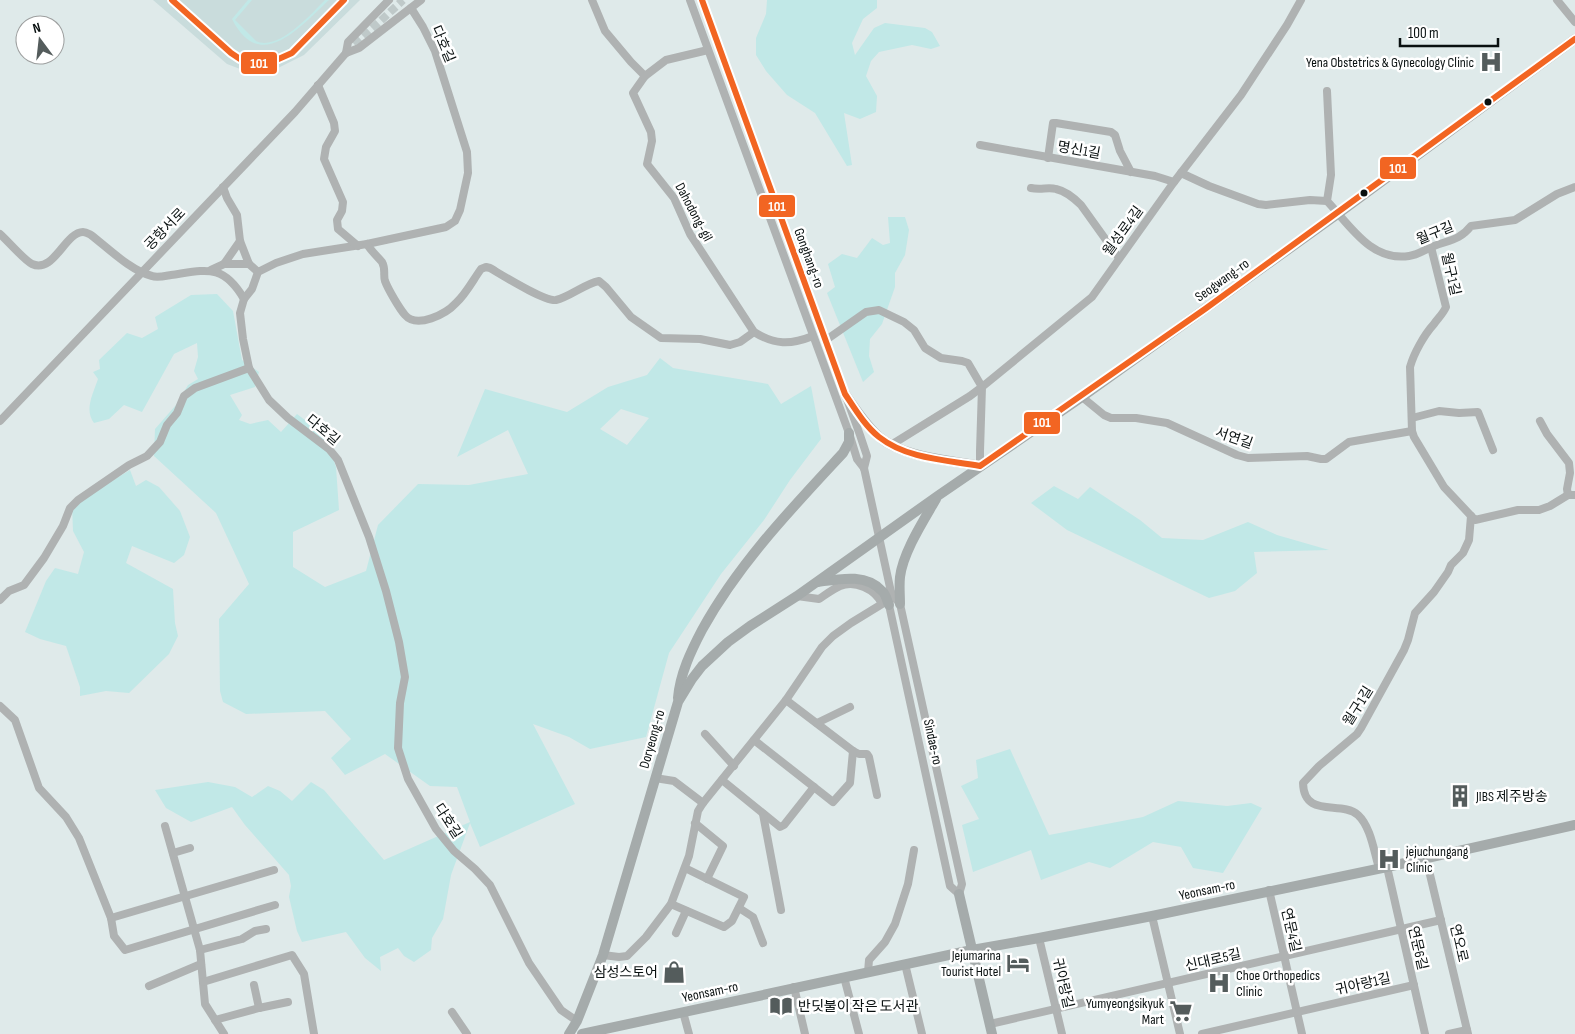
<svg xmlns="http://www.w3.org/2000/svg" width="1575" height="1034" font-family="'Sofia Sans Condensed','Noto Sans KR',sans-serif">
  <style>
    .built { fill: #c9dcdc }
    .green { fill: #c1e8e7; fill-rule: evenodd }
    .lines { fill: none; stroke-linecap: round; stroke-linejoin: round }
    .minor-tunnel { stroke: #bfc9c9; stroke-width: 8; stroke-dasharray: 8 4; stroke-linecap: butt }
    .minor { stroke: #afb2b2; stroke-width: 8 }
    .major { stroke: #a5abab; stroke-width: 10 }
    .bus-1-casing { stroke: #fff; stroke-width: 10 }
    .bus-1 { stroke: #f26522; stroke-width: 6 }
    .bus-dot { fill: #091010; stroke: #fff; stroke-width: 2 }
    .labels { text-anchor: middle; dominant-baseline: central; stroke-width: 5; stroke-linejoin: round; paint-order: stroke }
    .street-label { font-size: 14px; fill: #091010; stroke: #fff }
    .poi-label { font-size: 14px; fill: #091010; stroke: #fff; text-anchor: end }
    .line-badge { stroke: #fff; stroke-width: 2 }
    .badge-label { font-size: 14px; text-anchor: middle; font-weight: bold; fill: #fff }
  </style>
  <rect width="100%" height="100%" fill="#dfeaea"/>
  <polygon class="built" points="153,0 360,0 304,55 278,68 257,72 248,72 227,64"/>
  <g class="green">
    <path d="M248,0H252L235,20L256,41C278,52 311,14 325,0H329C301,26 260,75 232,19Z"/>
    <polygon points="767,0 877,0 877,8 863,19 852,43 855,55 874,28 885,23 925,28 932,32 940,46 931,49 912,45 879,52 871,61 866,76 877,96 876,112 860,119 844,113 852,165 847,166 815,113 787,95 766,71 756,55 756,38 766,14"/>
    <polygon points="888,217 905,217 909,230 905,255 895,273 895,287 882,324 870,339 869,356 874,372 863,382 827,293 835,287 828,264 842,254 857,258 872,238 883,245 890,243"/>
    <path d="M217,294L233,311L242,360L259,372L255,387L230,395L242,415L239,420L250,424L268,420L281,432L297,414L326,436L336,467L339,510L293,532V567L325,587L366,571L378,525L418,484L469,485L528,474L508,430L457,457L485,389L567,412L608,387L647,375L660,358L673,368L768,384L781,404L811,386L821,439L790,480L764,520L721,574L669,653L646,737L590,749L569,737L533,724L575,804L480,847L470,823L451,875L443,919L432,938L431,950L414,962L404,956L398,948L380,957L381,971L365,958L346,932L302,942L297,931L289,897L291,886L289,875L245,825L232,807L191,822L166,808L155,790L208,782L235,787L252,797L268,786L280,791L292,801L311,782L324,790L384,860L470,822L457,787L430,786L385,754L345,775L331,758L351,739L325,711L246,714L223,702L220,691L219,619L249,584L216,513L154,456L155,429L176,405L188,385L198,379L194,371L198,357L197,343L174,354L142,412L124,405L109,419L94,423C84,410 93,394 98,379L93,372L100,369L99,360L127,333L142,338L158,329L155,317L191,295ZM621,409L649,418L627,445L600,429Z"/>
    <polygon points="130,470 136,486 146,480 159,487 180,511 190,537 184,555 174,563 132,546 126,563 173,589 175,623 178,636 169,654 129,693 106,691 80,696 80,687 66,646 40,639 25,632 46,581 55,568 78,574 84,552 73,531 72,505"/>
    <polygon points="1054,486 1078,499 1090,487 1140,520 1162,538 1203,540 1248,522 1277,535 1329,550 1254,552 1257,573 1235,591 1209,598 1067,530 1031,503"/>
    <polygon points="1010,749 1049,835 1143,817 1178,801 1227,806 1251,803 1262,808 1223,873 1193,868 1181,847 1153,842 1110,868 1089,862 1041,880 1031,850 973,872 962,825 979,819 961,786 978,778 976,760"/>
  </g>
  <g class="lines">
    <polyline class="minor-tunnel" points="346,53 403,0"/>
    <g class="minor">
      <path d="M592,0L605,31L631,62L645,76L633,93L651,132L652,141L647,164L674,198L690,234L754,332C775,345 790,345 813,336"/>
      <polyline points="690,0 849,433 857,459 864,468 891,592 889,605 950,886 959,894 962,884 900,604 891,592"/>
      <polyline points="702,0 860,435 867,456 864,468"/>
      <polyline points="1557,0 1575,22"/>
      <polyline points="411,8 423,27 435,51 467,152 468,173 460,210 455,221 446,227 367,244 303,254 276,263 258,272 252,289 244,299 240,313 243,339 249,368 269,400 288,418 329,449 338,460 369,537 386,591 399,642 405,677 400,703 398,748 408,779 436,829 454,851 475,869 490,885 529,963 561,1010 577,1021"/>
      <polyline points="346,53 348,42 389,0"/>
      <polyline points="645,76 666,60 708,50"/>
      <polyline points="318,85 334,123 335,131 326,147 324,159 343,202 342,211 337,220 338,229 358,246"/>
      <path d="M1327,91L1331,175L1327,201C1349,224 1371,262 1409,256C1418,255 1426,249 1434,246C1450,240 1460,240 1471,226L1515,220L1557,194L1575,187"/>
      <polyline points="980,145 1155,176 1174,182"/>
      <polyline points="1048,158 1053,123 1056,123 1111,132 1115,135 1120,151 1131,172"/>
      <polyline points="1181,173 1209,186 1258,204 1266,205 1310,200 1327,201"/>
      <polyline points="223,187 227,198 237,215 240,241 249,264 258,272"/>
      <path d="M1031,188C1040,190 1049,187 1056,189C1065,191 1075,199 1081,205L1119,258"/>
      <path d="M0,234C7,240 25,261 32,264C54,274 65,232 83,232C86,232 89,234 91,235C108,248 131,271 152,276C157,278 165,276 171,275C206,270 223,263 244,299"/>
      <path d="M367,244C371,251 377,256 382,262C386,269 383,275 385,281C388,289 399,308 405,315C417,329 446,314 456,303C466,294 473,280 481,269L486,267L490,268C502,275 545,302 556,300C570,297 584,284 599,281L606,287L631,317L661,338L700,339L730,345L740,342L754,332"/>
      <path d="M1431,247L1446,307C1443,314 1438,318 1434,324C1424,335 1414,353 1410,367L1412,431L1414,437L1444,487L1475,520L1518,510H1539L1550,506L1568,495H1575"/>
      <polyline points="224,264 249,264"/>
      <polyline points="211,270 224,264 240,241"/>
      <polyline points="826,340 866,312 879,310 904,322 914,330 925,348 941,358 962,361 968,363 982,387 970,396 891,445"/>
      <polyline points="1082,397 1104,415 1111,418 1136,418 1167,423 1237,455 1248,458 1307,456 1321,459 1326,459 1349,442 1412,431"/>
      <polyline points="1412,418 1439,411 1459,413 1478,412 1493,450"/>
      <polyline points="0,421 295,112 346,53 359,48 421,0"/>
      <polyline points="1540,421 1547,434 1569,463 1570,473 1567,489 1568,495"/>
      <polyline points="980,466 980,451 982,387 1092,297 1174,182 1241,95 1287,25 1301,0"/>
      <polyline points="0,600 9,591 24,585 44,558 63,526 70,508 78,500 129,465 147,456 160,442 167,425 177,413 184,396 195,388 249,368"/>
      <polyline points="786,700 853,751 859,754 867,754 869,757 877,795"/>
      <polyline points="0,706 15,720 39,788 66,817 79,838 111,918 114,936 125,950 275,905"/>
      <polyline points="817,723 850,707"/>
      <polyline points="705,734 734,766"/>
      <polyline points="754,740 833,802 850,783 853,751"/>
      <polyline points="655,778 674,781 703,803"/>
      <polyline points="722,780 780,827 784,825 814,787"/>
      <polyline points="763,814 781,910"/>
      <polyline points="695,823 723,846 707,879"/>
      <polyline points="165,826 200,950 205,1004 224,1034"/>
      <polyline points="173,853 190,848"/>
      <polyline points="1426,858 1468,1034"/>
      <polyline points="1387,867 1425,1034"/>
      <path d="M1379,868C1374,852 1371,827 1358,815C1341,800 1304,819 1303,783L1319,766L1357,734L1361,728L1404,650L1408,640L1415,613L1434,592L1448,572L1451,565L1463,553L1469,540L1471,516"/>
      <polyline points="1269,890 1302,1034"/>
      <polyline points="671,904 724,927 732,921 744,897 685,868"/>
      <polyline points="739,908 753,917 763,943"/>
      <polyline points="1152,916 1180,1034"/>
      <polyline points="111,918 274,870"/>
      <polyline points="676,933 686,911"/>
      <polyline points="1039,938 1062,1034"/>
      <polyline points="200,950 242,939 255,931 266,929"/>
      <path d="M603,955L619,957L627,956L646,937L671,904L689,856L698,811L703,803L786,700L822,647L833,636L851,623L882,604C875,589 855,580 840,586C833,589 825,595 819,599L797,596"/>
      <polyline points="905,964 922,1034"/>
      <polyline points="868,972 869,960 885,942 895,924 908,884 914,850"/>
      <polyline points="844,977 859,1034"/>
      <polyline points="203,982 292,955 304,974 314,1034"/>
      <polyline points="254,985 259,1008"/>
      <polyline points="149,986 201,964"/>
      <polyline points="794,987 805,1034"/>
      <polyline points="452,1012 467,1034"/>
      <polyline points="683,1012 689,1034"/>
      <polyline points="215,1020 259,1008 288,1002"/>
      <polyline points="990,1024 1441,920"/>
      <polyline points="1202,1034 1414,985"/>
      <polyline points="1449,1034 1467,1030"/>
    </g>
    <g class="major">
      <path d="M845,394C855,409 865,424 878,436C903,458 949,460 980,466"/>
      <path d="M818,582C839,579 866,573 882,591C886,594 887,601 889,605"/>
      <path d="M900,604C900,595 899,586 900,577C903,552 924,520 936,499"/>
      <path d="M678,698C680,674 691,651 702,630C739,563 792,508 843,453L849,442V433"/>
      <polyline points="959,894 992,1034"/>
      <polyline points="569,1034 577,1021 603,955 678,702 692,679 702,666 728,642 750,626 797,596 939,495 1082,397 1339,213 1575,39"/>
      <polyline points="582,1034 972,950 1039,938 1152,916 1387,867 1575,825"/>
    </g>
    <defs>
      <g id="bus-1">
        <polyline points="172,0 231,53 240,59 257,63 274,61 292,53 344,0"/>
        <path d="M702,0L845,394C855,409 865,426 879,437C907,459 946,460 980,466L1205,309L1575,39"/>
      </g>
    </defs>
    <use href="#bus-1" class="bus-1-casing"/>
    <use href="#bus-1" class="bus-1"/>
  </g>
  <defs>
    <symbol id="hospital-bare" viewBox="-9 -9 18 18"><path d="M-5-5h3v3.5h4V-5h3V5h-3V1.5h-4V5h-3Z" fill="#545c5c" stroke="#fff" stroke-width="2.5" paint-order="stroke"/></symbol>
    <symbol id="building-bare" viewBox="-9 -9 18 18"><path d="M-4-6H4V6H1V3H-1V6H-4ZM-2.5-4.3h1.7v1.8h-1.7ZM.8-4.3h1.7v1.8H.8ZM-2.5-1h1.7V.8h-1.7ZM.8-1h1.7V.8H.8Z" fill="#545c5c" stroke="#fff" stroke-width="2.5" paint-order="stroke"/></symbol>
    <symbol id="hotel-bare" viewBox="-9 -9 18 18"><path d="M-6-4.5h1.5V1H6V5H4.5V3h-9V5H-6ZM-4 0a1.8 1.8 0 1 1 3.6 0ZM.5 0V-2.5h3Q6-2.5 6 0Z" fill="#545c5c" stroke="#fff" stroke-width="2.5" paint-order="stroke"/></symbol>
    <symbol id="shop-bare" viewBox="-9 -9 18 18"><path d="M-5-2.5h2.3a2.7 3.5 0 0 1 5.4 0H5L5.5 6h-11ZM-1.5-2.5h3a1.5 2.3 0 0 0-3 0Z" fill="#545c5c" stroke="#fff" stroke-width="2.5" paint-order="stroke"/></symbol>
    <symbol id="library-bare" viewBox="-9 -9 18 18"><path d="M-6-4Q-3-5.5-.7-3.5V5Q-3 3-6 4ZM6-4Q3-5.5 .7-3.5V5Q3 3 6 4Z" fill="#545c5c" stroke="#fff" stroke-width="2.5" paint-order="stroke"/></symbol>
    <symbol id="supermarket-bare" viewBox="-9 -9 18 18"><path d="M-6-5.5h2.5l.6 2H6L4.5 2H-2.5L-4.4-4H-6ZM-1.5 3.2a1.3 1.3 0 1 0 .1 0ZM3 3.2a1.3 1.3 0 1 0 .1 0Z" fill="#545c5c" stroke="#fff" stroke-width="2.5" paint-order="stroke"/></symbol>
  </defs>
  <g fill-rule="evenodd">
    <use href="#hospital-bare" x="1475" y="46" width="32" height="32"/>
    <use href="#building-bare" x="1444" y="780" width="32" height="32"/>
    <use href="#hospital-bare" x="1373" y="843" width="32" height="32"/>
    <use href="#hotel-bare" x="1002" y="947" width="32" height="32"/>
    <use href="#shop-bare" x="658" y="956" width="32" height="32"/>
    <use href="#hospital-bare" x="1203" y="967" width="32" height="32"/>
    <use href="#library-bare" x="765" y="990" width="32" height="32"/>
    <use href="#supermarket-bare" x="1165" y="995" width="32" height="32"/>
  </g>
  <g class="bus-dot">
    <circle cx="1488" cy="102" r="4.5"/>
    <circle cx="1364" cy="193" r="4.5"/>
  </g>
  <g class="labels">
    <g class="street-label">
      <text transform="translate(443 44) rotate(67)">다호길</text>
      <text transform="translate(1079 150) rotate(10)">명신1길</text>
      <text transform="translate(694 212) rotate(62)">Dahodong-gil</text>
      <text transform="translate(165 229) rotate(-46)">공항서로</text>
      <text transform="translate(1123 231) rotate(-54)">월성로4길</text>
      <text transform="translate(1435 233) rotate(-22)">월구길</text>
      <text transform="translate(809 258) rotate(70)">Gonghang-ro</text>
      <text transform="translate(1451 274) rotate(77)">월구1길</text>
      <text transform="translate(1222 280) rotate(-36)">Seogwang-ro</text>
      <text transform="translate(323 430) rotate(40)">다호길</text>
      <text transform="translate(1234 438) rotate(19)">서연길</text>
      <text transform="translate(1358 706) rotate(-58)">월구1길</text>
      <text transform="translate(652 739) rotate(-74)">Doryeong-ro</text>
      <text transform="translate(933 742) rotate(78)">Sindae-ro</text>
      <text transform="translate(448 821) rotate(57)">다호길</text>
      <text transform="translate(1207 890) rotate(-12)">Yeonsam-ro</text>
      <text transform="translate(1291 930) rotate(77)">연문4길</text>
      <text transform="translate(1459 943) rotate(77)">연오로</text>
      <text transform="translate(1418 948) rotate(77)">연문6길</text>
      <text transform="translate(1213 960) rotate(-13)">신대로5길</text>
      <text transform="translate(1063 983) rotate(77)">귀아랑길</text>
      <text transform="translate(1363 984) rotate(-13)">귀아랑1길</text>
      <text transform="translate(710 992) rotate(-12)">Yeonsam-ro</text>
    </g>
    <g class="poi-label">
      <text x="1474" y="62">Yena Obstetrics &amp; Gynecology Clinic</text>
      <text x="1476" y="796" text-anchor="start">JIBS 제주방송</text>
      <text x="1406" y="851" text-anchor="start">jejuchungang<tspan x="1406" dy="16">Clinic</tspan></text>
      <text x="1001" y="955">Jejumarina<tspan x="1001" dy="16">Tourist Hotel</tspan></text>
      <text x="658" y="972">삼성스토어</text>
      <text x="1236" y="975" text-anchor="start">Choe Orthopedics<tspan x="1236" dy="16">Clinic</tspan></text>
      <text x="1164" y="1003">Yumyeongsikyuk<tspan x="1164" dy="16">Mart</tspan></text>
      <text x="798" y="1006" text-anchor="start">반딧불이 작은 도서관</text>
    </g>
  </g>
  <g class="line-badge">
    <rect x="240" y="51" width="38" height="24" rx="5" fill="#f26522"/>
    <rect x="1379" y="156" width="38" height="24" rx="5" fill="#f26522"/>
    <rect x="758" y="194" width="38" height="24" rx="5" fill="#f26522"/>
    <rect x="1023" y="411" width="38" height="24" rx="5" fill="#f26522"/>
  </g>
  <g class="badge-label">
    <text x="259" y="68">101</text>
    <text x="1398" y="173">101</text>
    <text x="777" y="211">101</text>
    <text x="1042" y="427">101</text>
  </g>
  <g transform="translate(40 40) rotate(345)"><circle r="24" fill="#ffffff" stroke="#9d9f9f"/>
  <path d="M0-4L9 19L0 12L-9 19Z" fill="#545c5c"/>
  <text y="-8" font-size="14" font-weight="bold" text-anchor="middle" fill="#091010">N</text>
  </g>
  <path d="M1400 38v8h98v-8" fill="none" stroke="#091010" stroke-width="2.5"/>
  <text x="1408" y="38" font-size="15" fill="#091010" stroke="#ffffff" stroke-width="4" paint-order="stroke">100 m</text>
</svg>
